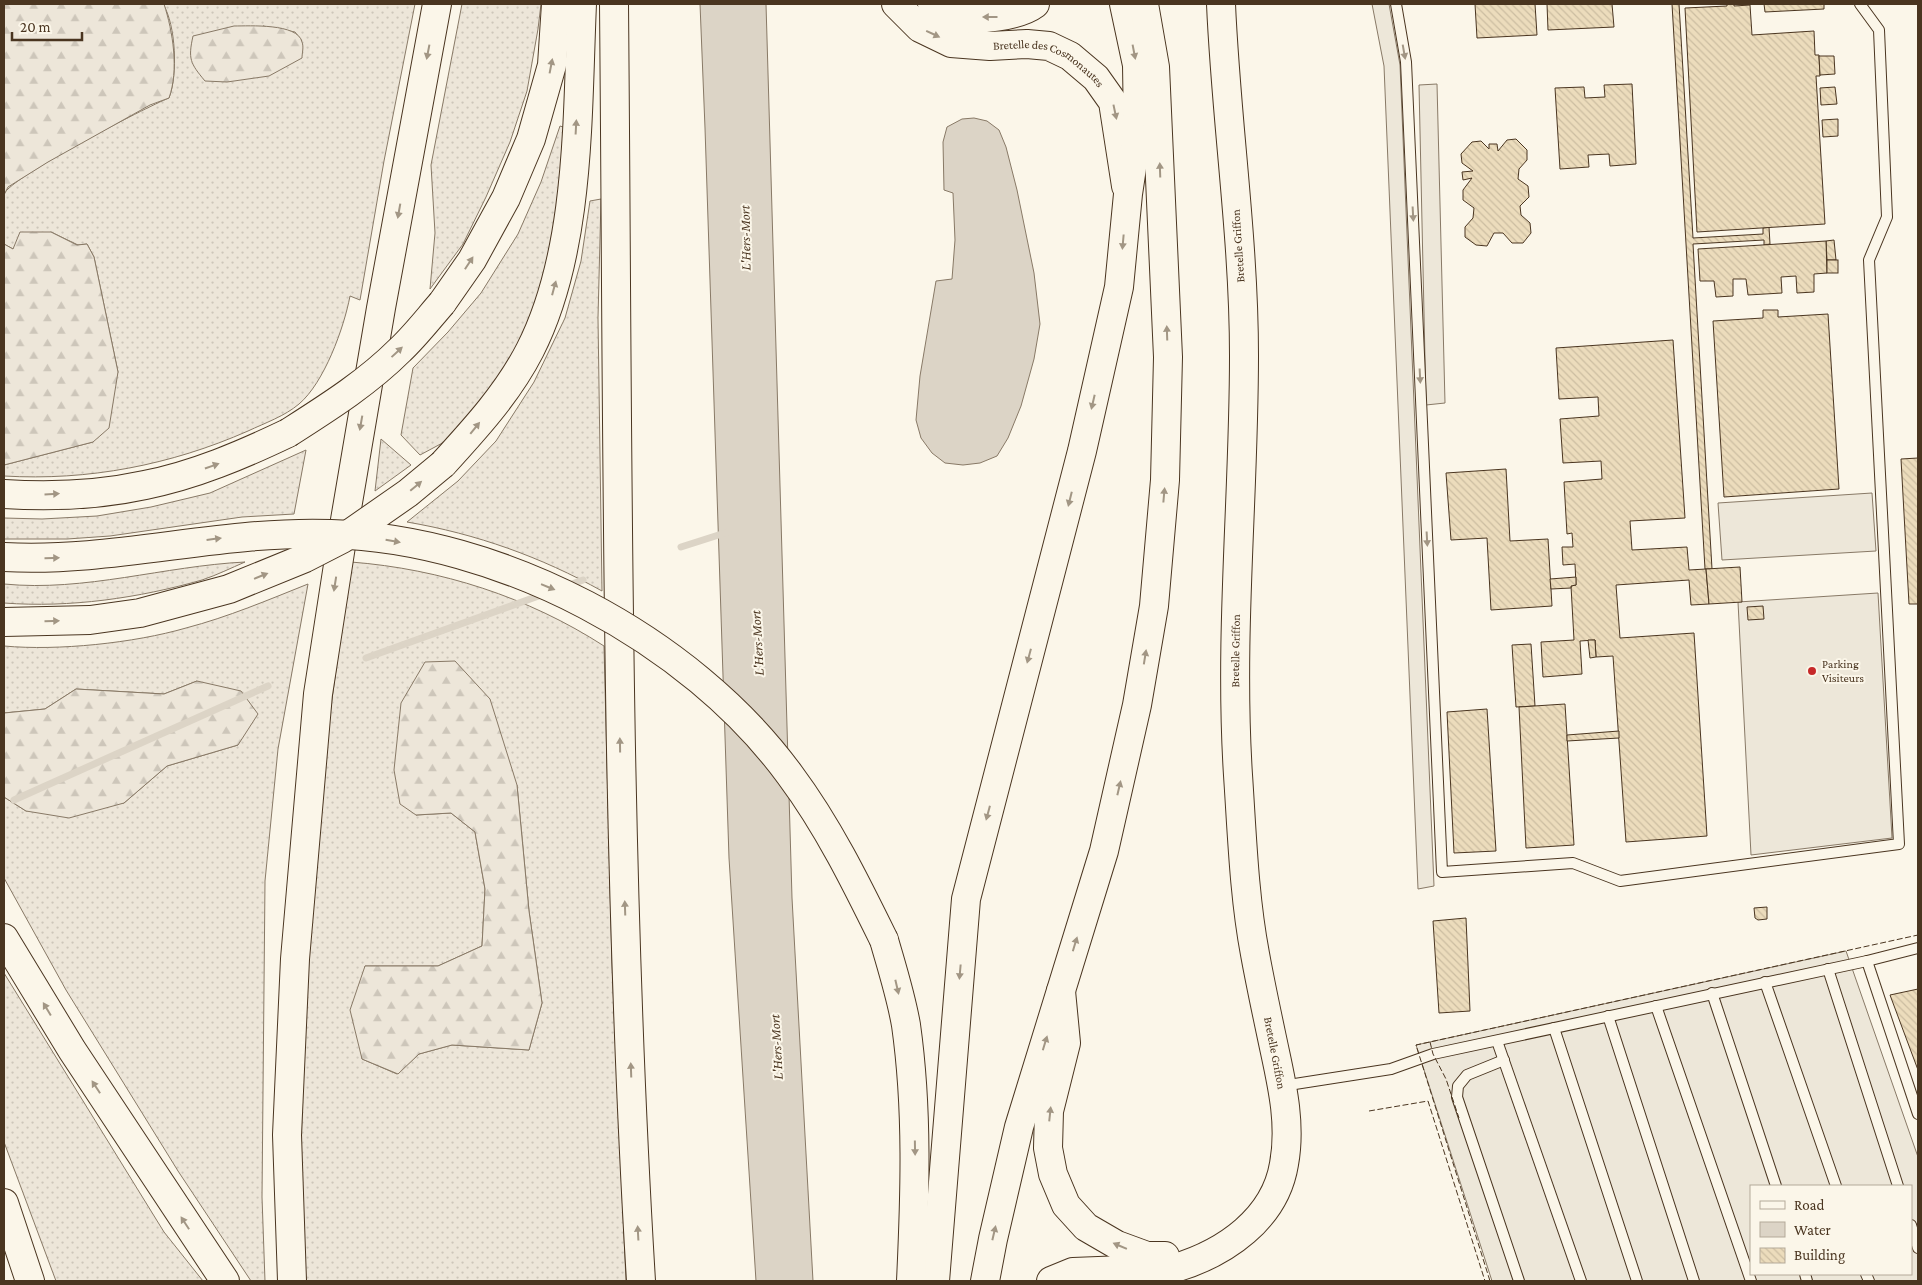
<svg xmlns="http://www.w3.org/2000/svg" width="1922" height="1285" font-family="'Crimson Pro',serif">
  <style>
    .grass { fill: url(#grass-dots); stroke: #887966; fill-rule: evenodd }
    .forest { fill: url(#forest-firs); stroke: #887966 }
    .parking { fill: #ede7d9; stroke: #887966; fill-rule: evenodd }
    .water { fill: #dcd4c6; stroke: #887966 }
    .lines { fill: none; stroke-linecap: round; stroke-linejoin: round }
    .stream { stroke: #dcd4c6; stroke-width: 7 }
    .building { fill: url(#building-back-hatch); stroke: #4a3520 }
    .service-casing { stroke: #4a3520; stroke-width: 12 }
    .secondary-casing { stroke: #4a3520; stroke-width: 30 }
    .trunk-casing { stroke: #4a3520; stroke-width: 30 }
    .motorway-casing { stroke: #4a3520; stroke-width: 30 }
    .service { stroke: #fbf6e9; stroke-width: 10 }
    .secondary { stroke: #fbf6e9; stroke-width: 28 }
    .trunk { stroke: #fbf6e9; stroke-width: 28 }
    .motorway { stroke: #fbf6e9; stroke-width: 28 }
    .motorway-bridge-casing { stroke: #4a3520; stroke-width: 30; stroke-linecap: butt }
    .motorway-bridge { stroke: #fbf6e9; stroke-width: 28 }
    .fence { stroke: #4a3520; stroke-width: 1; stroke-dasharray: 6 2.5; stroke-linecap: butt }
    .oneway { fill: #a29684 }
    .poi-dot { fill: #c62828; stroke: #fbf6e9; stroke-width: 2 }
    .labels { text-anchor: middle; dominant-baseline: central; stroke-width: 4; stroke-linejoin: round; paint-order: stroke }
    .street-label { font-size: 12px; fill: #4a3520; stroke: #fbf6e9 }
    .poi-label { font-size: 12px; fill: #4a3520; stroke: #fbf6e9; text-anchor: start }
    .water-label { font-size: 14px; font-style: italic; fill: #4a3520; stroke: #fbf6e9 }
  </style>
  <defs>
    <pattern id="grass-dots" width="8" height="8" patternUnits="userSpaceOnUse" patternTransform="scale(1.25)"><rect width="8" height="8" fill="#ede6d9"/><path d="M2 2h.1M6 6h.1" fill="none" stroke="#cdc6ba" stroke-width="1.8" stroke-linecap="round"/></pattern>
    <pattern id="forest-firs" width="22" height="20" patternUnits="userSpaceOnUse" patternTransform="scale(1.25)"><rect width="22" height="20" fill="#ede6d9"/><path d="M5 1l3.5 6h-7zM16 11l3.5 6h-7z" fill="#cdc6ba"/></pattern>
    <pattern id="building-back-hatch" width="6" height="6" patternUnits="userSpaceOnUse" patternTransform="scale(1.25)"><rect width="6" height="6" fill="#ecdcbc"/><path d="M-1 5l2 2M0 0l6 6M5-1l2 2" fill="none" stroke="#ccbda1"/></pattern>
  </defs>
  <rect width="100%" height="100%" fill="#fbf6e9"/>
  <g class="grass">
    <path d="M163,4H415L384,161L360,300L350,296C344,328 324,383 299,404C285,416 265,423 248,431C171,465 88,481 4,476V465L93,442L118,372L94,257L87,244L78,245L51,232L13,249L4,244C4,233 1,204 4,194C11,177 146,107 169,98C178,75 176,25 163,4ZM263,26L295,32L302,41Z"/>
    <polygon points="462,4 541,4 538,29 527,91 510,142 486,197 463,244 430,289 435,233 431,165"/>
    <polygon points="560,126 566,128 558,208 548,264 534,313 511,361 480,406 448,440 420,455 401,435 413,368 448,332 481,293 518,234 541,182"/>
    <path d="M601,199L598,318L602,591C541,557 477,534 407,522L458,481L496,441L534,382L565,318L581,261L590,201Z"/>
    <polygon points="381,439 411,465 375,491"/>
    <polygon points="306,450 294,514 242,517 110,536 67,539 4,539 4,518 42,519 97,516 151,507 210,493"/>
    <path d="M245,562C231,568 217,575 202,580C139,598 70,608 4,603V584C85,592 164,566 245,562Z"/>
    <path d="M351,562C441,569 528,597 604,646L612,965L626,1281H303L301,1202L302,1081L307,932L328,728ZM517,785L529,911L542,1003L529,1050L452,1045L419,1054L397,1074L362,1059L365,966H438L482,946L485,889L475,832L451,813L416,815Z"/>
    <path d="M308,584L278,749L265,881L262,1197L265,1281H251L178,1171L66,990L4,878V797L26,811L124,803L167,766L238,745L197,681L164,694L76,689L45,709L4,713V646C58,651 134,643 186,628C228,617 268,600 308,584Z"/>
    <polygon points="4,973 164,1232 203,1281 56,1281 4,1142"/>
  </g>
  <g class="forest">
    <path d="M4,4H164C173,32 179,70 169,98L150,105L48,162L8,187L4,195Z"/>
    <path d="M234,26C249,26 298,23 302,42C304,47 302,53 302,58L269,76L227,82L205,81C190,63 188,59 193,36Z"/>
    <polygon points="20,232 51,232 77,245 87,244 94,257 118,372 109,428 93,442 4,465 4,244 13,249"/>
    <polygon points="455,661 490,699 517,785 529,911 542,1003 529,1050 452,1045 419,1054 398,1074 362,1059 350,1010 365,966 438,966 482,946 485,889 475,832 451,813 416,815 400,804 394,770 401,703 425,662"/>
    <polygon points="197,681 241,691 258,714 238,745 167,766 124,803 69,818 26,811 4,797 4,713 45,709 76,689 164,694"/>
  </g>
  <g class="parking">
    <polygon points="1372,4 1389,4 1400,65 1434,886 1418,889 1384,66"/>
    <polygon points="1437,84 1445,403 1426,405 1419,85"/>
    <polygon points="1872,493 1876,551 1722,560 1718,503"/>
    <polygon points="1878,593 1892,838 1751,855 1738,602"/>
    <path d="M1846,951L1918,1157V1281H1492L1416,1045ZM1751,1186H1911V1274H1751Z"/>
  </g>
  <g class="water">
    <polygon points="700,4 766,4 792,898 813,1281 756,1281 729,858 705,128"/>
    <polygon points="974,118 987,121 999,130 1006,147 1017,190 1034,273 1040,324 1034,359 1021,406 1008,438 997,456 980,463 963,465 945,463 932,453 921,438 916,420 920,376 936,281 952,279 955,240 953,193 944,190 943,142 947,127 962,119"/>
  </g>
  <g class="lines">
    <g class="stream">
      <polyline points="681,547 728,532"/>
      <polyline points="564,587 583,580"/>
      <polyline points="366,658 544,594"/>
      <polyline points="14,800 268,686"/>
    </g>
  </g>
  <g class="building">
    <polygon points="1475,4 1535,4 1537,35 1477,38"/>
    <polygon points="1547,4 1612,4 1614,27 1548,30"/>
    <polygon points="1672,4 1679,4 1693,238 1763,234 1763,228 1769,227 1770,244 1764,245 1764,240 1693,244 1712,569 1705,569"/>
    <polygon points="1727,4 1734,4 1734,6 1750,5 1752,35 1814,31 1815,55 1819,55 1819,56 1820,76 1816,76 1825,224 1697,232 1685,8 1727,6"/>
    <polygon points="1764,4 1824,4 1824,9 1765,12"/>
    <polygon points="1819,56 1834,56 1835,74 1820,75"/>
    <polygon points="1632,84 1636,164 1610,166 1609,154 1588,155 1589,167 1560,169 1555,88 1584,87 1585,98 1605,97 1604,85"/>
    <polygon points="1835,87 1837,104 1821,105 1820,88"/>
    <polygon points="1838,119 1838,136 1823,137 1822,120"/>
    <polygon points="1516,139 1527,150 1527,160 1519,169 1518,179 1528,186 1529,197 1520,206 1521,215 1530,223 1531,233 1523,243 1512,243 1503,233 1494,233 1487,246 1476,245 1465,237 1465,227 1473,218 1474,208 1463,200 1463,190 1472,178 1463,180 1462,172 1473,171 1462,163 1461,154 1472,142 1481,141 1489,149 1489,144 1497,144 1498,151 1507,140"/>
    <polygon points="1834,240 1836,260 1827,260 1826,241"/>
    <polygon points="1826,241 1827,273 1814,274 1814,292 1797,293 1796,276 1781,277 1782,293 1748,295 1746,279 1733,279 1733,296 1716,297 1714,281 1700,281 1698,249"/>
    <rect x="1827" y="260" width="11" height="13"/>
    <polygon points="1763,310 1778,310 1778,317 1828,314 1839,489 1724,497 1713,321 1763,318"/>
    <polygon points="1673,340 1685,518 1630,521 1632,550 1687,547 1689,570 1706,569 1709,604 1691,605 1689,580 1616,585 1620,638 1694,633 1707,836 1626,842 1613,656 1596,657 1595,640 1580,641 1582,674 1543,677 1541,642 1574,640 1571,586 1576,585 1575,564 1563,565 1562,547 1573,547 1572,533 1567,534 1564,482 1602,479 1601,461 1563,463 1560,419 1599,416 1598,397 1559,399 1556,348"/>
    <polygon points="1918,458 1918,604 1909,604 1901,459"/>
    <polygon points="1506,469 1510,541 1548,539 1552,606 1491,610 1487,538 1451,540 1446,473"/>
    <polygon points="1740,567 1742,602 1709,604 1706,569"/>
    <polygon points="1576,577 1576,585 1571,586 1571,588 1551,589 1550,579"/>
    <polygon points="1763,606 1764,619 1748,620 1747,607"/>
    <polygon points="1588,640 1595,640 1596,657 1590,658"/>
    <polygon points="1531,644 1535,706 1516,707 1512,645"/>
    <polygon points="1565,704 1574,845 1526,848 1519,707"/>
    <polygon points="1487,709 1496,851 1454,853 1447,712"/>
    <polygon points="1619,731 1619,738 1567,741 1567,735"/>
    <polygon points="1767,907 1767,919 1758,920 1755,918 1754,908"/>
    <polygon points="1466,918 1470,1011 1439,1013 1433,921"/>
    <polygon points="1918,989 1918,1070 1890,995"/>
  </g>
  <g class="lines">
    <defs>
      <g id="service">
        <polyline points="1396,4 1406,62 1442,872 1573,863 1620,881 1899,844 1869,260 1887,217 1879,30 1860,4"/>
        <polyline points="1918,948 1867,961 1918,1114"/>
        <polyline points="1828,969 1898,1186"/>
        <polyline points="1765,982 1836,1186"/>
        <polyline points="1712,993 1776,1186"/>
        <polyline points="1656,1006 1751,1281"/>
        <polyline points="1608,1016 1694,1281"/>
        <polyline points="1554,1028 1637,1281"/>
        <polyline points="1497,1041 1581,1281"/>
        <polyline points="1504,1060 1467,1075 1458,1086 1457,1097 1519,1281"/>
        <polyline points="1282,1086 1391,1069 1433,1054 1867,961"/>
        <polyline points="1911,1225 1918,1248"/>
        <polyline points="1805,1274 1807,1281"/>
        <polyline points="1866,1274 1869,1281"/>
      </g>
      <g id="secondary">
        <path id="s1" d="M896,4L920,28L951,43L990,46L1027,44L1049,46L1070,56L1096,78L1113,102L1126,186"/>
        <path d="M932,4C939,8 948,14 956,16C976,22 1019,16 1035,4"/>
        <polyline points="1061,991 1066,1043 1049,1111 1048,1148 1053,1174 1066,1205 1086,1227 1117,1245 1147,1256 1165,1256"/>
        <path id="s2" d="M1051,1281L1073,1272L1175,1268C1225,1253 1275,1219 1284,1164C1291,1126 1283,1089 1275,1052C1268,1019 1261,987 1255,954C1244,896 1242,834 1238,775C1229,635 1244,496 1244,356C1244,238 1226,121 1221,4"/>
      </g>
      <g id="trunk">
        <polyline points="935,1281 966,899 1082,451 1119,287 1128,194 1138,128 1137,65 1124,4"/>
        <polyline points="985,1281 993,1239 1019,1127 1104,851 1137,705 1154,606 1165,480 1168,357 1155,67 1144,4"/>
      </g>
      <g id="motorway">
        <path d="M614,4C618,430 615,856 641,1281"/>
        <polyline points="442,303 472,260 506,198 531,139 552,65 556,4"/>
        <path d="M443,464C475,429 508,393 530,350C581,250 577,114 582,4"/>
        <path d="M4,494C50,497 99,495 145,485C195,475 242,455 288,433"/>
        <polyline points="4,938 72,1050 225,1281"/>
        <path d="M884,940C892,968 901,996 906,1025C918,1110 915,1196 911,1281"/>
        <polyline points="4,1203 30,1281"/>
        <polyline points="292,1281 287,1135 295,959 318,694 345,520 381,308 437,4"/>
      </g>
    </defs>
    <use href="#service" class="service-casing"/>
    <use href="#secondary" class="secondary-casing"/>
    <use href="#trunk" class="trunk-casing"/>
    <use href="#motorway" class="motorway-casing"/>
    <use href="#service" class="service"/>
    <use href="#secondary" class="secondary"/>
    <use href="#trunk" class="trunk"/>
    <use href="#motorway" class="motorway"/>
    <defs>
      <g id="motorway-bridge">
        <path d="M288,433C327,408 367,383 400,350C415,336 428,319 442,303"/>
        <path d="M4,557C114,563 221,530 331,534C500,539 690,638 790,775C828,826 856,883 884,940"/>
        <polyline points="4,622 90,620 140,613 229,589 305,558 342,539 408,493 443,464"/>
      </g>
    </defs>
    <use href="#motorway-bridge" class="motorway-bridge-casing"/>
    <use href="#motorway-bridge" class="motorway-bridge"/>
    <g class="fence">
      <polyline points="1430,1042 1433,1054 1446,1079 1459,1118"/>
      <polyline points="1369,1111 1428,1101 1485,1281"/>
      <polyline points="1490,1281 1416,1045 1918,935"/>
    </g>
  </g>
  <defs><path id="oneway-solid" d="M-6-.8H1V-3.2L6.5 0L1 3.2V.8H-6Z" transform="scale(1.25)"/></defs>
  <g class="oneway">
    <use href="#oneway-solid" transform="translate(990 17) rotate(180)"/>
    <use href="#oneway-solid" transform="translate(933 34) rotate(25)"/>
    <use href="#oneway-solid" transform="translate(428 52) rotate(101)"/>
    <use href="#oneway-solid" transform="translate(1134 52) rotate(79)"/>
    <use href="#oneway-solid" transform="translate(1404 52) rotate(80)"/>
    <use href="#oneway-solid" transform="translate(551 66) rotate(-79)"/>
    <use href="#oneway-solid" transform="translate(1115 112) rotate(78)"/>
    <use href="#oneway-solid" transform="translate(576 127) rotate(-87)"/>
    <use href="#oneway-solid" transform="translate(1160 170) rotate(-92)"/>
    <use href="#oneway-solid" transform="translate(399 211) rotate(100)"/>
    <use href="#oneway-solid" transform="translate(1413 214) rotate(87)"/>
    <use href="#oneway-solid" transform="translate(1123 242) rotate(95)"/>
    <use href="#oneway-solid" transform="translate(469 263) rotate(-57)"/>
    <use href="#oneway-solid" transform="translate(554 288) rotate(-75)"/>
    <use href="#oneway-solid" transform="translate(1167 333) rotate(-92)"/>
    <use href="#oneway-solid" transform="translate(397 352) rotate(-43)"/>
    <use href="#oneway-solid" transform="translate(1420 376) rotate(87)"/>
    <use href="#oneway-solid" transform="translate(1093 402) rotate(103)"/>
    <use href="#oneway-solid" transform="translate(361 423) rotate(100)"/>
    <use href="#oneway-solid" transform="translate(475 428) rotate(-51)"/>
    <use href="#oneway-solid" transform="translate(212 466) rotate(-19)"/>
    <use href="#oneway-solid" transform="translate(416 486) rotate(-40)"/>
    <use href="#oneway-solid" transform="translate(52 494) rotate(-3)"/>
    <use href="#oneway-solid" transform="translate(1164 495) rotate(-85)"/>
    <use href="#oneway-solid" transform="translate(1070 499) rotate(104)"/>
    <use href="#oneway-solid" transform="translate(214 539) rotate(-7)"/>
    <use href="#oneway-solid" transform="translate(1427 539) rotate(87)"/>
    <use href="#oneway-solid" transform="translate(393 541) rotate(10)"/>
    <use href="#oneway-solid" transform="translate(52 558) rotate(-1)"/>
    <use href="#oneway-solid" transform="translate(261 576) rotate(-22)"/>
    <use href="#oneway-solid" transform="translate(335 584) rotate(99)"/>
    <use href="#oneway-solid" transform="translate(548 587) rotate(22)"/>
    <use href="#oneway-solid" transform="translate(52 621) rotate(-2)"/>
    <use href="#oneway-solid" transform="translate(1029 656) rotate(105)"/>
    <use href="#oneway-solid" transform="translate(1145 657) rotate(-81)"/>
    <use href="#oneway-solid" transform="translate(620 745) rotate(-91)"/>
    <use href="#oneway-solid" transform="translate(1119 788) rotate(-77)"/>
    <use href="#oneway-solid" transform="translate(988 813) rotate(105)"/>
    <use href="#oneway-solid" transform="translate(625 908) rotate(-92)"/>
    <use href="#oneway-solid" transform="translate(1075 944) rotate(-73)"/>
    <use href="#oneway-solid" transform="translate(960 972) rotate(95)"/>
    <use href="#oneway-solid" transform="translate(897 987) rotate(77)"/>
    <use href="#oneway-solid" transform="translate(47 1009) rotate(-121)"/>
    <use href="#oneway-solid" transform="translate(1045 1043) rotate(-73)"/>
    <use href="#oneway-solid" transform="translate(631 1070) rotate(-92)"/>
    <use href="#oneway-solid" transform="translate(96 1087) rotate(-123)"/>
    <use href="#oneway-solid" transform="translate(1050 1114) rotate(-84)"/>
    <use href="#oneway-solid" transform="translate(915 1148) rotate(89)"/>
    <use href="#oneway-solid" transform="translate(185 1223) rotate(-123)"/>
    <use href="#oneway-solid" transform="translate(638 1233) rotate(-93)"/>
    <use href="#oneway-solid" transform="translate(994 1233) rotate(-77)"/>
    <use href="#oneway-solid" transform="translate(1120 1246) rotate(-157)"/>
  </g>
  <circle class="poi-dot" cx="1812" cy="671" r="5"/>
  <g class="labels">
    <g class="street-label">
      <text stroke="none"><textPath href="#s1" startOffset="172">Bretelle des Cosmonautes</textPath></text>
      <text transform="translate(1238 246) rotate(-94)">Bretelle Griffon</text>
      <text stroke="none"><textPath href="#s2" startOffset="802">Bretelle Griffon</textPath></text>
      <text transform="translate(1275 1053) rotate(79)">Bretelle Griffon</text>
    </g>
    <g class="poi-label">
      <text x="1822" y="664">Parking<tspan x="1822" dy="14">Visiteurs</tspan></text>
    </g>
    <g class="water-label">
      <text transform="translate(745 238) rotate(-91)">L'Hers-Mort</text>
      <text transform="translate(757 643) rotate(-93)">L'Hers-Mort</text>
      <text transform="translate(776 1047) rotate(-93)">L'Hers-Mort</text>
    </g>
  </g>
  <rect width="1922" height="1285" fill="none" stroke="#4a3520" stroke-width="10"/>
  <rect x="1750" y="1185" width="162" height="90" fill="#fbf6e9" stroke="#b4a999"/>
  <rect x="1760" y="1201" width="25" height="8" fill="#fbf6e9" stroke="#b4a999"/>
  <text x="1794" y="1210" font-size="15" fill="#4a3520">Road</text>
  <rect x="1760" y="1222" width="25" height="15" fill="#dcd4c6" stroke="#b4a999"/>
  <text x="1794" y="1235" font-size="15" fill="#4a3520">Water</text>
  <rect x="1760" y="1248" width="25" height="15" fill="url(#building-back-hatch)" stroke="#b4a999"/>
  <text x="1794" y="1260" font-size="15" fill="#4a3520">Building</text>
  <path d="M12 32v8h70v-8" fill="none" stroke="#4a3520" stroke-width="2.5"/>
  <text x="20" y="32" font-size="15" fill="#4a3520" stroke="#fbf6e9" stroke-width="4" paint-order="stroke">20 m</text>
</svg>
